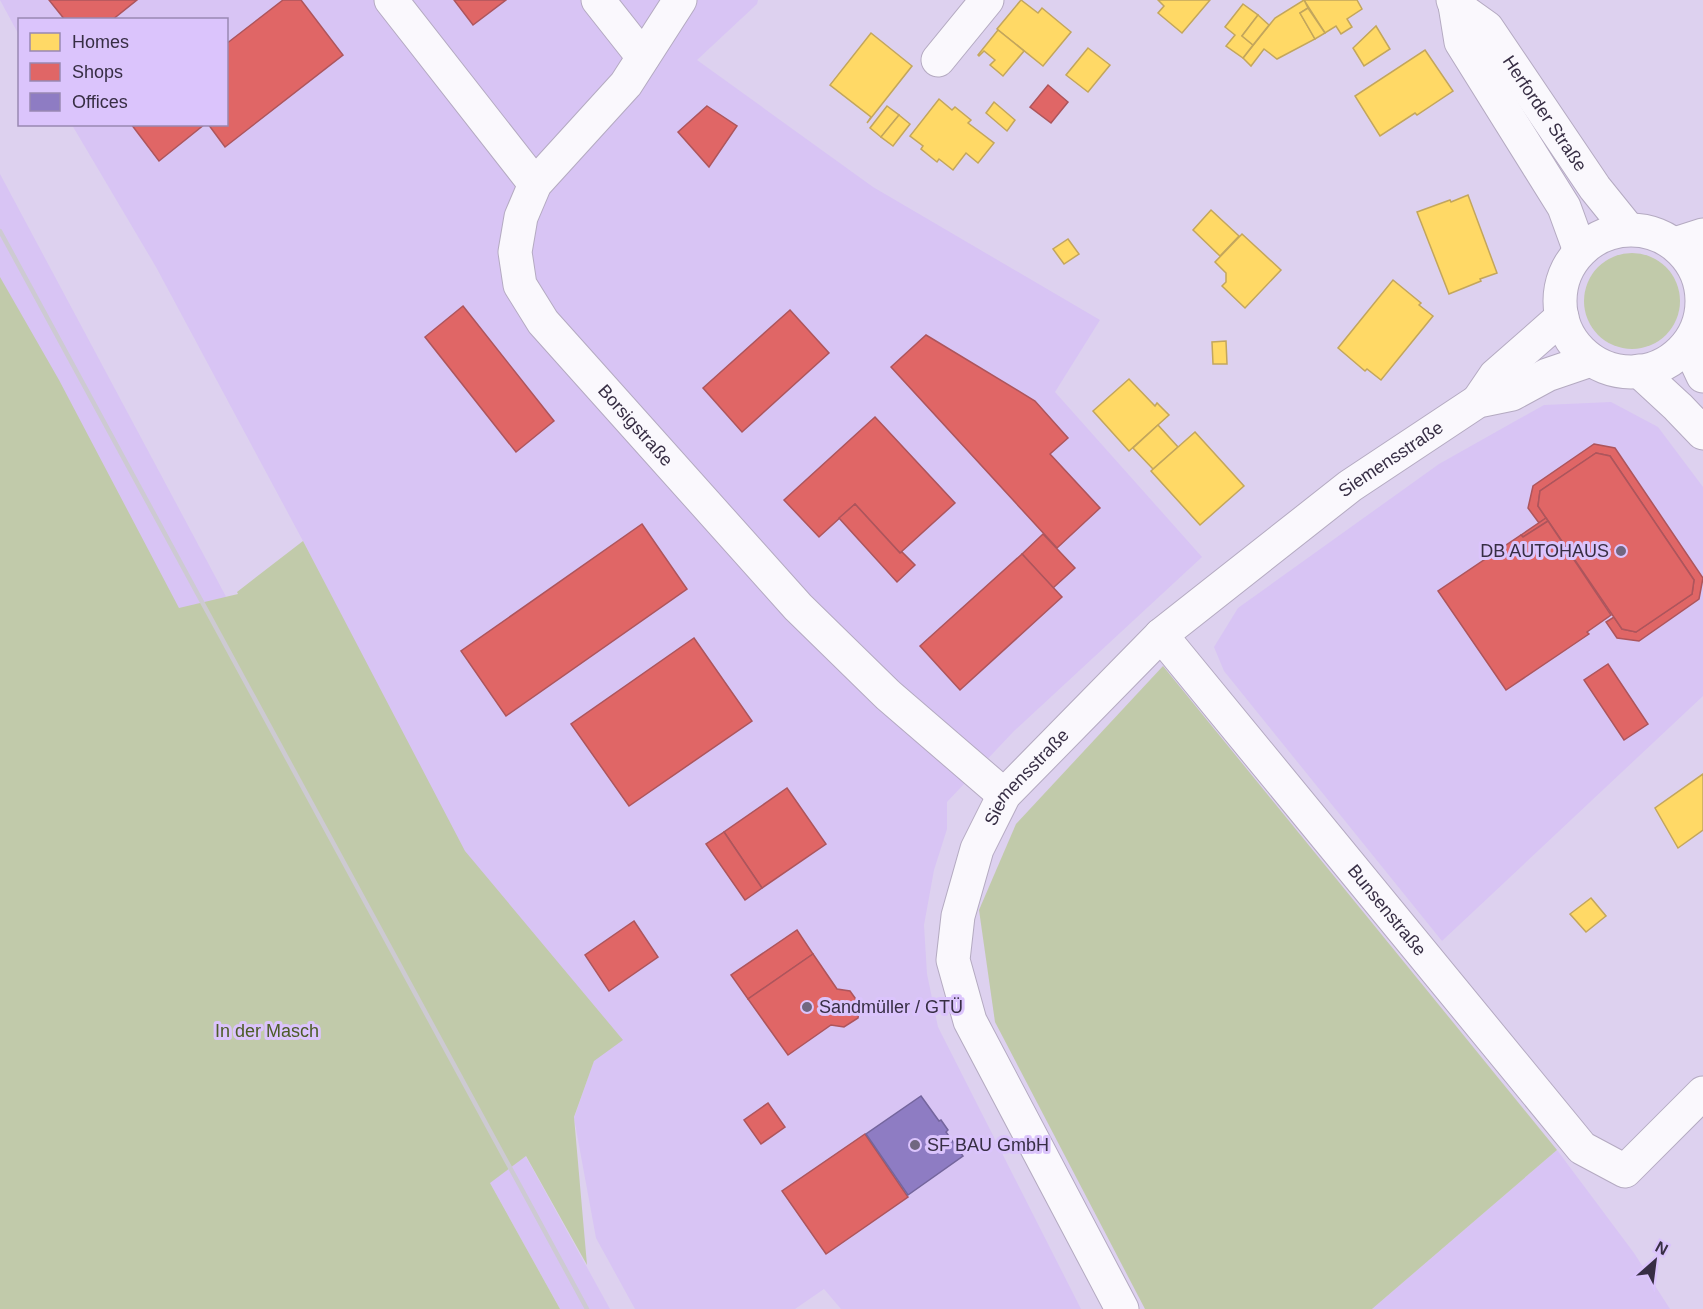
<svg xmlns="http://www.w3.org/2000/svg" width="1703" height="1309" font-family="Arial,sans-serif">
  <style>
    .built { fill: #d8c4f4 }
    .green { fill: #c1caaa }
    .homes { fill: #ffd966; stroke: #c3a65c; stroke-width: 1.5 }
    .shops { fill: #e06666; stroke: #ad555c; stroke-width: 1.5 }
    .offices { fill: #8e7cc3; stroke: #74659d; stroke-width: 1.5 }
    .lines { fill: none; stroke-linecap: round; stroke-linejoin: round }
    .minor-casing { stroke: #b4aac1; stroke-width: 35 }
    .major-casing { stroke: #b4aac1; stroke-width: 35 }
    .minor { stroke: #faf8fd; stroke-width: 33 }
    .major { stroke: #faf8fd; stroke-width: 33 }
    .rail { stroke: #cdcad2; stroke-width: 4.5 }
    .poi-dot { fill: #716780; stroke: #dbc4fc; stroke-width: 2 }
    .labels { text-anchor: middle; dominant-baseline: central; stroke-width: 6; stroke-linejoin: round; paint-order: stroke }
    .street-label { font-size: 18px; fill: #372e44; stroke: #dbc4fc }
    .poi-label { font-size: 18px; fill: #372e44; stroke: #dbc4fc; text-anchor: start }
    .park-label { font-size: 18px; fill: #4c5c27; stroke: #dbc4fc }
  </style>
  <rect width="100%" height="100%" fill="#ddd1ef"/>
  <g class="built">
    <polygon points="0,0 758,0 757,4 697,60 873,187 1100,320 1055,392 1202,557 1014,731 947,802 947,829 934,870 924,925 927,974 938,1027 1081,1309 841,1309 824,1289 795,1309 635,1309 596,1238 574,1118 606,1026 469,863 303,541 156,267 72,125 226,124 226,20 20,20 19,35"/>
    <polygon points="0,174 515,1137 610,1309 560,1309 0,302"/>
    <polygon points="1611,402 1658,427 1703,487 1703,696 1442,941 1224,671 1214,647 1238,608 1439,464 1544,405"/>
    <polygon points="1557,1150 1634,1253 1670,1309 1372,1309"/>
  </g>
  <g class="green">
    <circle cx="1632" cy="301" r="48"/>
    <polygon points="0,277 59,380 179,608 238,594 237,592 303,541 465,851 623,1040 594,1061 574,1117 587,1265 526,1156 490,1183 560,1309 0,1309"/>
    <polygon points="1163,666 1557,1150 1372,1309 1145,1309 995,1022 979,910 1016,824"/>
  </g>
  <g class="homes">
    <polygon points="1021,0 1038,13 1042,8 1071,32 1043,66 997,29"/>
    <polygon points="1158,0 1210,0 1182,33 1158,13 1164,6"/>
    <polygon points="1304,0 1357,0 1362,9 1347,19 1352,27 1341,34 1336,26 1325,33"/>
    <polygon points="1304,0 1308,8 1300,13 1315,39 1277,59 1264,49 1251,66 1243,58 1275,18"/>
    <polygon points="1243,4 1258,15 1242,36 1253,45 1243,58 1226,46 1235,35 1225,27"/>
    <polygon points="1308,8 1325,33 1315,39 1300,13"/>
    <polygon points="1258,15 1269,25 1253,45 1242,36"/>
    <polygon points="1376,26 1390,49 1364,66 1353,48"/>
    <polygon points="998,30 1024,51 1003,76 990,65 995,60 984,51 979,56 978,55"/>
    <polygon points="871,33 912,66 867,123 871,117 830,85"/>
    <polygon points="1088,48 1110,65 1088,92 1066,75"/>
    <polygon points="1425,50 1453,91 1417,115 1415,113 1380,136 1355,96"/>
    <polygon points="939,99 952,110 955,107 971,120 968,123 994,143 978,163 966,153 953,170 939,159 937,162 921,149 923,146 910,136"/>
    <polygon points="994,102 1015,120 1007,131 986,113"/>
    <polygon points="887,106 899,115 881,137 870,128"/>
    <polygon points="899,115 910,124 893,146 881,137"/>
    <polygon points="1468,195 1497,273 1480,279 1481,281 1449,294 1417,212 1450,200 1451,202"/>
    <polygon points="1211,210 1239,236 1220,256 1193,230"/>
    <polygon points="1242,234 1281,270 1245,308 1222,286 1226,282 1226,273 1215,262"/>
    <polygon points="1068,239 1079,254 1064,264 1053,249"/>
    <polygon points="1393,280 1421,303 1419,305 1433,316 1381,380 1367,369 1365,371 1338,348"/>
    <polygon points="1226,341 1227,364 1213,364 1212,342"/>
    <polygon points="1129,379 1155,406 1157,403 1169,415 1129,451 1093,411"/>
    <polygon points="1158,425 1178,447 1153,469 1133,448"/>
    <polygon points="1195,432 1244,486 1200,525 1151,471"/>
    <polygon points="1703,774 1703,830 1678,848 1655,808"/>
    <polygon points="1591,898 1606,916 1586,932 1570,914"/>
  </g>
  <g class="shops">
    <polygon points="49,0 137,0 112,20 65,20"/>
    <polygon points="283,0 301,0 343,55 225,147 208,124 226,124 226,44"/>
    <polygon points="454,0 506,0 473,25"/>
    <polygon points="1048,85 1068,102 1051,123 1030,107"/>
    <polygon points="707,106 737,126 709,167 678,132"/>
    <polygon points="131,124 205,124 159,161"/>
    <polygon points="463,306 554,421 516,452 425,337"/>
    <polygon points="790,310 829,353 742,432 703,388"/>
    <polygon points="926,335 1035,401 1068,438 1050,454 1100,508 1057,548 891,367"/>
    <polygon points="875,417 955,503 900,553 855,504 819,537 784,500"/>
    <polygon points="1594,444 1615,448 1703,578 1699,599 1639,641 1617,638 1606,622 1614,617 1622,629 1636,632 1692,594 1694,580 1610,456 1596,453 1540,491 1538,506 1546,518 1539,523 1528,508 1533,486"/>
    <polygon points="1596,453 1610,456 1694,580 1692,594 1636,632 1622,629 1538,506 1540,491"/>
    <polygon points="855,504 900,553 902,552 915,565 897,582 839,518"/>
    <polygon points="1546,518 1548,521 1523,537 1521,535"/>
    <polygon points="1548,521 1611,615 1587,632 1589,634 1506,690 1438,591 1521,535 1523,537"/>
    <polygon points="642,524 687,589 506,716 461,651"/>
    <polygon points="1043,534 1075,568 1053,588 1022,554"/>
    <polygon points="1022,554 1062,597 960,690 920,646"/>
    <polygon points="694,638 752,721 629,806 571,724"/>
    <polygon points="1608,664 1648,724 1624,740 1584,680"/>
    <polygon points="787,788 826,844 762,888 724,832"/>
    <polygon points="724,832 762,888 745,900 706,844"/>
    <polygon points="634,921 658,957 609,991 585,955"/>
    <polygon points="797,930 813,954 748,999 731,975"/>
    <polygon points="813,954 837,989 850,991 860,1005 858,1018 844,1027 831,1025 788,1055 748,999"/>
    <polygon points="768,1103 785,1127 761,1144 744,1120"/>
    <polygon points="865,1134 908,1197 826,1254 782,1191"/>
  </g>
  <polygon class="offices" points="921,1096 939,1121 941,1120 948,1130 946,1132 963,1156 908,1195 866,1134"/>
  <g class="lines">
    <defs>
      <g id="minor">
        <polyline points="391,0 535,184"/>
        <polyline points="598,0 643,57"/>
        <path id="s1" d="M680,0L626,84L535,184L521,217L515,252L520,285L543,322L798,607L888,695L1004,795"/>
        <polyline points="938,60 987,0"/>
        <polyline points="1675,244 1703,235"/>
        <polyline points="1702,289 1703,288"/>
        <polyline points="1478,401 1495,376 1562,317"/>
        <path id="s2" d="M1161,635L1582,1148L1625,1171L1703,1093"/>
        <path id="s3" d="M1122,1309L970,1021L953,960L958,916L977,849L1004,795L1161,635L1350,486L1478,401L1512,394L1547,375L1591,360"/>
      </g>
      <g id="major">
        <path id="s4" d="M1453,0L1455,5L1487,28L1595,188L1628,229"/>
        <polyline points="1455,5 1461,42 1564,207 1580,251"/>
        <circle cx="1631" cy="301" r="71"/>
        <polyline points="1688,344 1703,376"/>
        <polyline points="1639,371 1678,407 1703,433"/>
      </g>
    </defs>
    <use href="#minor" class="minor-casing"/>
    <use href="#major" class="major-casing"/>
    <use href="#minor" class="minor"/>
    <use href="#major" class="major"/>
    <polyline class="rail" points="0,231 587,1309"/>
  </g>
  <g class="poi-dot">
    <circle cx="1621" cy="551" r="6"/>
    <circle cx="807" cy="1007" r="6"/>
    <circle cx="915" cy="1145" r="6"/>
  </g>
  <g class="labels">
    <g class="street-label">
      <text stroke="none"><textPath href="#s4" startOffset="148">Herforder Straße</textPath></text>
      <text stroke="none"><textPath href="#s1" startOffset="522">Borsigstraße</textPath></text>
      <text stroke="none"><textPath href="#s3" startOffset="1077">Siemensstraße</textPath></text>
      <text stroke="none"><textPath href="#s3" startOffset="591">Siemensstraße</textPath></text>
      <text stroke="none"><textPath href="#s2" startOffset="356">Bunsenstraße</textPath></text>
    </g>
    <g class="poi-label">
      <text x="1609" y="551" text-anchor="end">DB AUTOHAUS</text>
      <text x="819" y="1007">Sandmüller / GTÜ</text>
      <text x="927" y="1145">SF BAU GmbH</text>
    </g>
    <g class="park-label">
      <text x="267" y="1031">In der Masch</text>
    </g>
  </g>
  <rect x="18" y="18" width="210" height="108" fill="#dbc4fc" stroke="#9988b2" stroke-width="1.5"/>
  <rect x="30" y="33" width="30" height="18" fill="#ffd966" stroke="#9988b2" stroke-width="1.5"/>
  <text x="72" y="48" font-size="18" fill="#372e44">Homes</text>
  <rect x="30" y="63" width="30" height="18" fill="#e06666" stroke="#9988b2" stroke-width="1.5"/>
  <text x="72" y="78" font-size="18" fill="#372e44">Shops</text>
  <rect x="30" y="93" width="30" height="18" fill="#8e7cc3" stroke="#9988b2" stroke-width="1.5"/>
  <text x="72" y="108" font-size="18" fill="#372e44">Offices</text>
  <g transform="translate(1655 1261) rotate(28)" stroke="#dbc4fc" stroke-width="4.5" paint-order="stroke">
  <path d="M0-4.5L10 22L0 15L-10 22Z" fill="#372e44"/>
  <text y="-9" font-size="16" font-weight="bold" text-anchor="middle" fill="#372e44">N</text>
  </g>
</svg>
